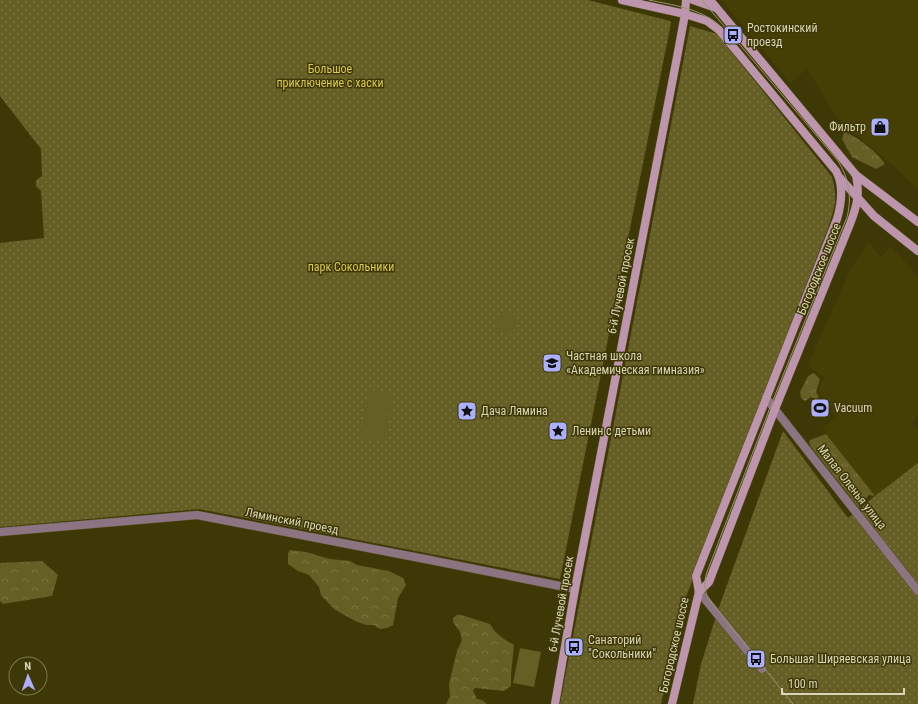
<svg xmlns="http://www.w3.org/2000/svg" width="918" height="704" font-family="'Roboto Condensed',sans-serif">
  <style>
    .built { fill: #463f05 }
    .grass { fill: url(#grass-tufts) }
    .forest { fill: url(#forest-crowns) }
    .park { fill: url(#park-dots) }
    .pitch { fill: #655e25 }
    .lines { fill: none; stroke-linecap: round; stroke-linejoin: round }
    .street-casing { stroke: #5a5427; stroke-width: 9 }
    .secondary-casing { stroke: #5a5427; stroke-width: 9 }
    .street { stroke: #8d7483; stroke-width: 8 }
    .secondary { stroke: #bd96ad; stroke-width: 8 }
    .tram { stroke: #99956f; stroke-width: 1 }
    .labels { text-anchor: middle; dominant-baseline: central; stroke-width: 3; stroke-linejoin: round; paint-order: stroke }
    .poi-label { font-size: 12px; fill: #d9d6b7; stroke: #3e3807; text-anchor: start }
    .park-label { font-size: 12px; fill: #d9c94c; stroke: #3e3807 }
    .street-label { font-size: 12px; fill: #d9d6b7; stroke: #3e3807 }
  </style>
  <defs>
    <pattern id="grass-tufts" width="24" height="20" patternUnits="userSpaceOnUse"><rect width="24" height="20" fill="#655e25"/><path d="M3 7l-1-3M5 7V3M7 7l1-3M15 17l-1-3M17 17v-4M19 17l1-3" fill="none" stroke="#7a7442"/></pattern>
    <pattern id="forest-crowns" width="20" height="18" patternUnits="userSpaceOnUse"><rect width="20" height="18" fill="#655e25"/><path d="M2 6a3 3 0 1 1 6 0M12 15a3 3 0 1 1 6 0" fill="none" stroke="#7a7442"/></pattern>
    <pattern id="park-dots" width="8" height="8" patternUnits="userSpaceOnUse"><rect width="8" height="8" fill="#655e25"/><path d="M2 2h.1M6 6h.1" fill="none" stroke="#7a7442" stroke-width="1.8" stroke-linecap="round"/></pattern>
  </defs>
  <rect width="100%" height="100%" fill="#3e3807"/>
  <g class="built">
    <polygon points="722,0 918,0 918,189 890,163 837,118 807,69 790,83"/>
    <polygon points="869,243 881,257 891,246 918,277 918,416 912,422 918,429 918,463 875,496 822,428 837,417 818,392 824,377 808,366 851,268"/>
  </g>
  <polygon class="grass" points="826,434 875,496 869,495 859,508 811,447 809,442 810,440"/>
  <g class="forest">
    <path d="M844,132C857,136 878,153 885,164L876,169L852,157L842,139Z"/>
    <polygon points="814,373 820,379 816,392 819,397 816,399 811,397 805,401 801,398 800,392 808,376"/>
    <polygon points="290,550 306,552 330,559 350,561 357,565 389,571 403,578 406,585 398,598 393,625 387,628 380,629 374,625 366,625 355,621 334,609 321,595 319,587 309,575 298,571 288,564 288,553"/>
    <polygon points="42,561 58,575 52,596 3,604 0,601 0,563"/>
    <path d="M457,615H461L490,624C495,634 505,640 514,645L511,674V686L504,691L475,688L473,691L477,699L482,700L487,704H446L450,696L449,684L457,651L462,640L460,632L453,622V618Z"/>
  </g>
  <g class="park">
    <polygon points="0,0 588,0 670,21 671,23 560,579 199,509 0,527 0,243 44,238 41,191 36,186 36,180 42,176 41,149 0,96"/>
    <path d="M690,26L717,34L832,177C838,199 835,207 828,228L684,602L661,704H560Z"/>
    <polygon points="783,431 848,518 875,496 918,463 918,704 693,704 701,664 719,607"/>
  </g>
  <g class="pitch">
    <path d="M502,312L514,314L516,316L514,332L511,334L498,331C495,324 497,317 502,312Z"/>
    <polygon points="369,389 394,394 385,442 360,437"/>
    <polygon points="520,648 541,652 534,687 513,683"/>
  </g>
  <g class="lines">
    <defs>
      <g id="street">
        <polyline points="766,398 918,591"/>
        <polyline points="0,532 197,515 425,559 575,589"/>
        <polyline points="699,592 762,669"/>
      </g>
      <g id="secondary">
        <path d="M622,0L685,14L707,21L719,30L836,171C844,185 841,205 837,219L696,576L699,592L672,704"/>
        <polyline points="693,0 716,8"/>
        <polyline points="856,175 918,222"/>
        <polyline points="840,178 874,216 918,251"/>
        <path d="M699,592L709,582L775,409L850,224C857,206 860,194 856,175L710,0"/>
        <polyline points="555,704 575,589 678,52 685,14 686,0"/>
      </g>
    </defs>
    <use href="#street" class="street-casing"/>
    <use href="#secondary" class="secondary-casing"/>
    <use href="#street" class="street"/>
    <use href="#secondary" class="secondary"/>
    <g class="tram">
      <path d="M649,0C673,5 699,8 719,25"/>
      <path d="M702,0L838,161C849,178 852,198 847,217L771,405L707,572C703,584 704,592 711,602L793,704"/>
    </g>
  </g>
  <defs>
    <symbol id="bus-square" viewBox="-11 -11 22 22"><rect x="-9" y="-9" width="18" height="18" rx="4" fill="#acaffb" stroke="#3e3807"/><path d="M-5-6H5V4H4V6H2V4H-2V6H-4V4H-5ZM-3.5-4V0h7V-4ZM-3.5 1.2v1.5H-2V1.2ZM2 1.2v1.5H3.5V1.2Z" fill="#111"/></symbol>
    <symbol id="shop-square" viewBox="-11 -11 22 22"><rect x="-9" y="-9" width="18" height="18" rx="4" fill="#acaffb" stroke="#3e3807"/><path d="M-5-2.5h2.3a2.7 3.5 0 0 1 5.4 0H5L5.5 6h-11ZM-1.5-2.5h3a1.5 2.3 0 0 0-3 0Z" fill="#111"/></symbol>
    <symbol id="school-square" viewBox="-11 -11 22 22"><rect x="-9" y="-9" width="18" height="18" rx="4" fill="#acaffb" stroke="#3e3807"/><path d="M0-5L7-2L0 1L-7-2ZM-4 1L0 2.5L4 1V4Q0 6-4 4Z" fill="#111"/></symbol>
    <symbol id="stadium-square" viewBox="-11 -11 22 22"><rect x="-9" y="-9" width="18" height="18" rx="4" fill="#acaffb" stroke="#3e3807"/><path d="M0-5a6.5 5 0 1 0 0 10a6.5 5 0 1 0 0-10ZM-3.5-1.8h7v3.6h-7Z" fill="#111"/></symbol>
    <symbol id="sight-square" viewBox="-11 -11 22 22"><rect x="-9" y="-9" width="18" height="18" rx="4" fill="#acaffb" stroke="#3e3807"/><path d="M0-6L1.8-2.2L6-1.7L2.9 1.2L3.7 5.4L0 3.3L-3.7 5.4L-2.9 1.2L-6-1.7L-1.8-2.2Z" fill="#111"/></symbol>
  </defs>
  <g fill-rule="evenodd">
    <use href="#bus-square" x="722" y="24" width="22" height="22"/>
    <use href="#shop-square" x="869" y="116" width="22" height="22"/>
    <use href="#school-square" x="541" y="352" width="22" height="22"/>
    <use href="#stadium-square" x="809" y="397" width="22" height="22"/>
    <use href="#sight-square" x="456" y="400" width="22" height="22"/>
    <use href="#sight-square" x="547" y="420" width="22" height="22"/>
    <use href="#bus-square" x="563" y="636" width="22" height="22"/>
    <use href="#bus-square" x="745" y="648" width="22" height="22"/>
  </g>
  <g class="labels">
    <g class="poi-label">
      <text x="747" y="28">Ростокинский<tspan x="747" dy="14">проезд</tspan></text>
      <text x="866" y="127" text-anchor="end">Фильтр</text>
      <text x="566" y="356">Частная школа<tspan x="566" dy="14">«Академическая гимназия»</tspan></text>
      <text x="834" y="408">Vacuum</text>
      <text x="481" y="411">Дача Лямина</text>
      <text x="572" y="431">Ленин с детьми</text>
      <text x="588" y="640">Санаторий<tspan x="588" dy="14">"Сокольники"</tspan></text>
      <text x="770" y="659">Большая Ширяевская улица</text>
    </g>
    <g class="park-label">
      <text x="330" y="69">Большое<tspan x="330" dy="14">приключение с хаски</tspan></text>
      <text x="351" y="267">парк Сокольники</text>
    </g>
    <g class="street-label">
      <text transform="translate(819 269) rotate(-68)">Богородское шоссе</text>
      <text transform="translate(621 286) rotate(-79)">6-й Лучевой просек</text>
      <text transform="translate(852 487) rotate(52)">Малая Оленья улица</text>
      <text transform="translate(292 521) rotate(11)">Ляминский проезд</text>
      <text transform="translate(561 604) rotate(-80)">6-й Лучевой просек</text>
      <text transform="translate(674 645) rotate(-77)">Богородское шоссе</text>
    </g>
  </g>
  <g transform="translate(28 676) rotate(358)"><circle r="19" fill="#3e3807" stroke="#7c774d"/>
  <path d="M0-3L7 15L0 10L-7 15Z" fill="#acaffb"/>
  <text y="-6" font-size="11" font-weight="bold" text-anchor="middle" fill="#d9d6b7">N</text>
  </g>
  <path d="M782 688v6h122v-6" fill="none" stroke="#d9d6b7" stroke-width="2"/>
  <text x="788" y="688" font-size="12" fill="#d9d6b7" stroke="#3e3807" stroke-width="3" paint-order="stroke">100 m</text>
</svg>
